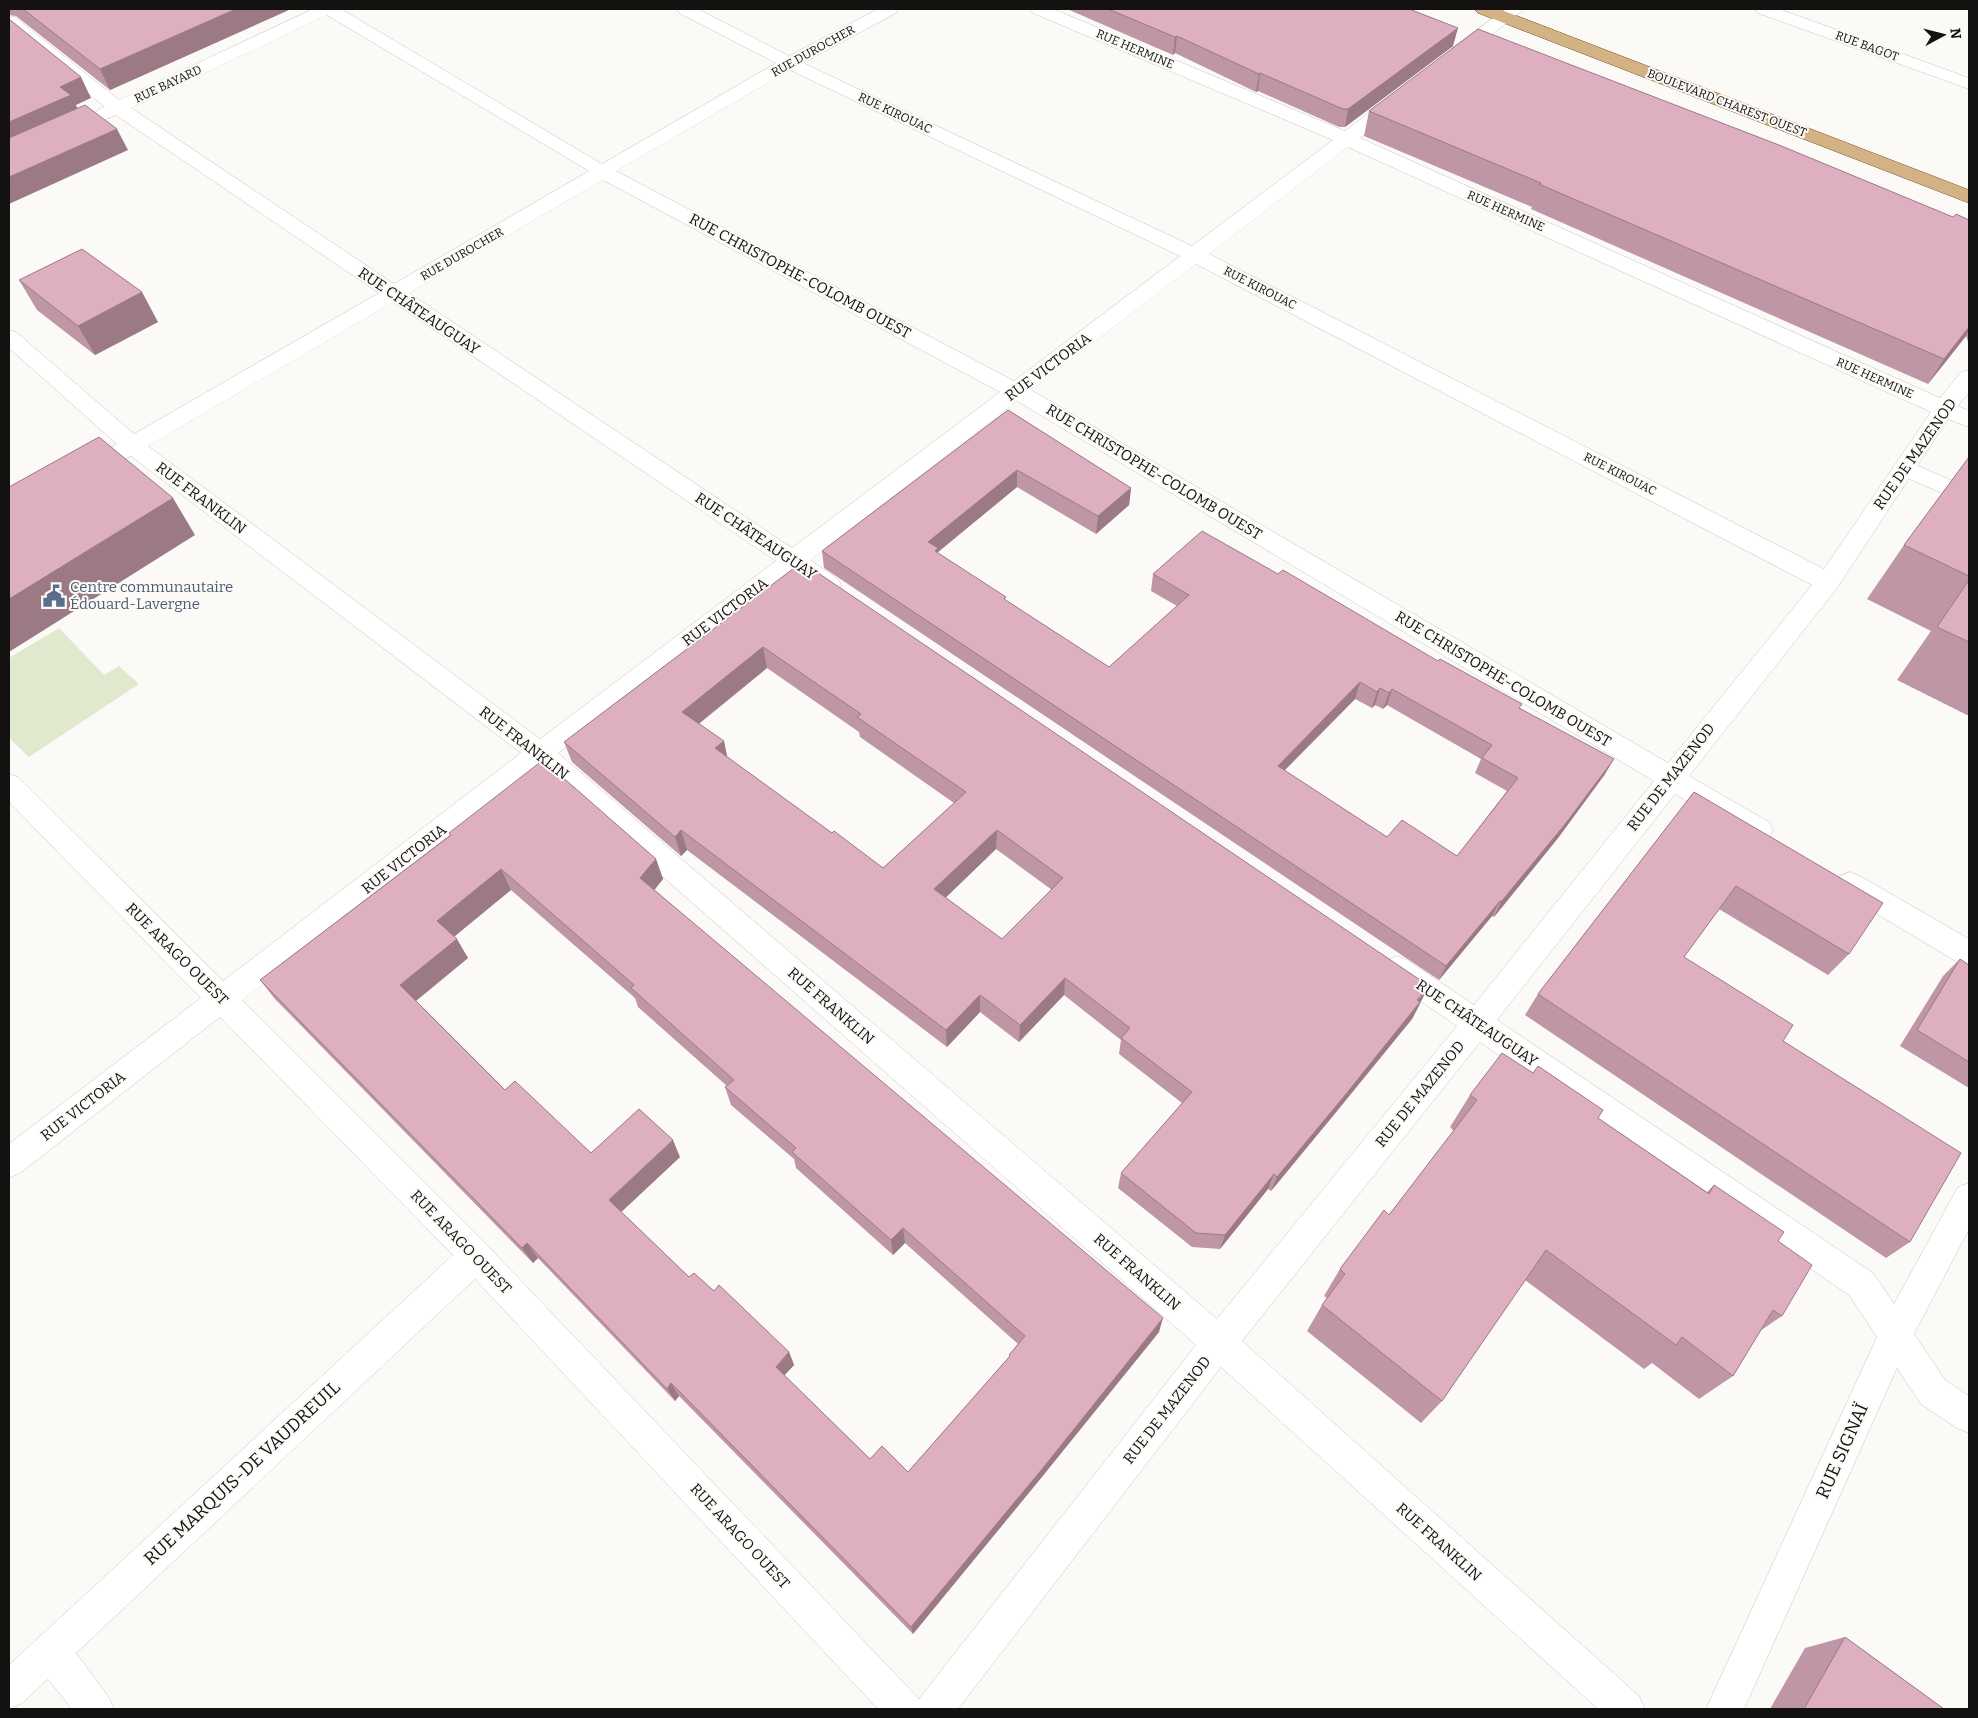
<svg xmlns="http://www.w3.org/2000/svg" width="1978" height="1718" font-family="Bitter,serif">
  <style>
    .green { fill: #e0e9cd }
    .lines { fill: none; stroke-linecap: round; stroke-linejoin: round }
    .service-casing { stroke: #c7c5c1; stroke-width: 1 }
    .minor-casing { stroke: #c7c5c1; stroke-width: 1 }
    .primary-casing { stroke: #7d5828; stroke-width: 1 }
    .service { fill: #fff; fill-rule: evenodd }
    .minor { fill: #fff; fill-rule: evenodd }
    .primary { fill: #d3b285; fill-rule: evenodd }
    .wall { fill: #bf96a5; fill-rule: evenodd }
    .shaded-wall { fill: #9b7a86 }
    .building { fill: #deafc0; stroke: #9b7a86; fill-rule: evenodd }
    .labels { text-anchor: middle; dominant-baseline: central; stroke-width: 4; stroke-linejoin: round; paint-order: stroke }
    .far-street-label { font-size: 12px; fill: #131211; stroke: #fcfaf6 }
    .street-label { font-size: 15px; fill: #131211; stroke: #fcfaf6 }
    .service-label { font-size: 15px; fill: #4e5e75; stroke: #fcfaf6; text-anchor: start }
    .near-street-label { font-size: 18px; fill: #131211; stroke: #fcfaf6 }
  </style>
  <rect width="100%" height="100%" fill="#fcfaf6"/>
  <polygon class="green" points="59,628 104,675 119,666 139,684 29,757 9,738 9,658"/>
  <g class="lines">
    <defs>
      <polygon id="service" points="1904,460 1969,488 1969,505 1896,473 1893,468 1896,463"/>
      <g id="minor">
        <path d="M313,9H341L602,164L776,63L679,13L677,9H698L789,56L878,9H898L896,13L803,63L1192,246L1333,140L1033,13L1030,9H1053L1345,131L1389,98L1395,97L1401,98L1404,102L1401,106L1360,138L1940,398L1961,372L1969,370V392L1958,406L1969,411V427L1948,419L1837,588L1689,776L1769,822L1773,830L1769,838L1759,841L1749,838L1675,794L1497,1020L1873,1273L1894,1304L1958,1187L1969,1183V1229L1914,1334L1945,1380L1969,1396V1433L1957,1428L1921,1404L1897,1368L1744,1709H1706L1877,1337L1849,1295L1480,1042L1242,1341L1639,1696L1645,1709H1598L1221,1367L958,1709H878L475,1279L76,1653L108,1696L114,1709H72L48,1679L22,1703L9,1709V1665L453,1255L220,1017L20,1173L9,1178V1144L201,998L9,802V774L18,777L223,981L521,753L131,456L117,462L109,459L106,454L109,449L117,444L9,348V330L16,332L134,434L379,293L116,115L104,120L98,118L95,114L98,110L105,107L9,29V16L15,17L119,100ZM327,15L589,171L394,284L131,108ZM790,70L1180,256L1014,381L616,171ZM1348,147L1931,412L1824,569L1209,254ZM603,180L1000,392L792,548L409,293ZM1196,264L1812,585L1668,763L1031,390ZM393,302L776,561L540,739L148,446ZM1017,401L1654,781L1474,1005L1407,960L1397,956L1387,960L1383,969L1387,978L1457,1026L1217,1319L558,753L793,573C807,582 820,596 838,591L841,585L838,579L810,560ZM539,768L1196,1345L919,1699L487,1245L242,1000Z"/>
        <polygon points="1505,9 1524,9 1462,58 1456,59 1450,58 1447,54 1450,50"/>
        <polygon points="1755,9 1779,9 1969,78 1969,89 1758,13"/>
        <polygon points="1850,872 1860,876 1969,939 1969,966 1959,963 1840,892 1836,884 1840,876"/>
      </g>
      <polygon id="primary" points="1475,9 1499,9 1969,190 1969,203 1478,13"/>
    </defs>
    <use href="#service" class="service-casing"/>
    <use href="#minor" class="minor-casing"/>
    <use href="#primary" class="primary-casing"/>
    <use href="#service" class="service"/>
    <use href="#minor" class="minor"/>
    <use href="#primary" class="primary"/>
  </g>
  <g class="wall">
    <polygon points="9,9 291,9 110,90 16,16 9,15"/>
    <polygon points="1067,9 1409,9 1453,46 1345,127 1339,127 1258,91 1256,92 1175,53 1173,55"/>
    <polygon points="1369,111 1969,220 1969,344 1966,336 1928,384 1531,209 1532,207 1364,136"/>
    <polygon points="19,280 158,322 95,355 37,310"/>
    <path d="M1008,410L1131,488L1129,505L1096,534L1017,487L938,552V553L1006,601L1109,667L1177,606L1151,591L1153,574H1278L1520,708L1605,774L1558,838L1494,917L1492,916L1439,980L824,568L822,551ZM1355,699L1372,708L1375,705L1383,709L1387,705L1481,759L1475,773L1507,791L1457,856L1387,837L1284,771Z"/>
    <polygon points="1969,457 1969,716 1897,680 1931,631 1867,599 1904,545"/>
    <path d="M802,562L1420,1004L1412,1019L1334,1115L1271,1191L1268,1189L1220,1249L1192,1247L1118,1188L1121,1173L1182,1103L1119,1054L1121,1040L1064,995L1019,1042L980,1012L947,1047L687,850L681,856L572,762L564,742ZM767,668L859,732L860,737L954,803L883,868L832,833L727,757L724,741L699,724ZM996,849L1052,890L1002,939L945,898Z"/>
    <polygon points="1694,792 1849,954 1828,975 1719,909 1684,957 1783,1041 1910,1242 1886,1258 1525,1015 1538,994"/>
    <path d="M449,833L656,859L663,879L654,890L1159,1332L1041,1478L913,1634L679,1396L675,1401L538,1258L533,1263L275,999L260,980L450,835ZM511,890L635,998L638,1007L727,1086L725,1087L731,1105L794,1159L796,1168L893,1255L905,1243L1018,1344L1009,1355V1357L908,1472L870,1459L784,1375L794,1365L789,1352L714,1291L689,1277L621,1212L680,1157L591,1153L505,1090L416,1001L468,958L454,936Z"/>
    <polygon points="1960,959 1969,965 1969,1088 1900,1046 1943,976"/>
    <polygon points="1470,1095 1598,1118 1707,1192 1714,1185 1778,1241 1782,1316 1760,1331 1733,1376 1699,1399 1652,1363 1644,1369 1525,1280 1442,1401 1421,1423 1307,1331 1322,1305 1327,1298 1324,1296 1340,1269 1389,1215 1454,1131 1450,1127"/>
    <polygon points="1845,1637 1944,1709 1770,1709 1805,1648"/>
  </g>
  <g class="shaded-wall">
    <polygon points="236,9 291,9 110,90 100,69"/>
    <polygon points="1458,28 1453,46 1345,127 1348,109"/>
    <polygon points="1177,36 1175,53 1173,55 1175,37"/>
    <polygon points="1260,73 1258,91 1256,92 1259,74"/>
    <polygon points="81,77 91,98 76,105 81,116 9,148 9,122 60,87"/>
    <polygon points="117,129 128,150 9,204 9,177"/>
    <polygon points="142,292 158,322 95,355 78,326"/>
    <polygon points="1969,327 1969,330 1966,336 1928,384 1944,359"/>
    <polygon points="1017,470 1017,487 938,552 938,565 928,542"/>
    <polygon points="1131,488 1129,505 1096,534 1098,516"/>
    <polygon points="173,498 195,535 9,652 9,599"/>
    <polygon points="763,647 767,668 688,732 682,712"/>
    <polygon points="1360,682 1355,699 1273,782 1278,766"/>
    <polygon points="1380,688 1375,705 1372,708 1377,692"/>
    <polygon points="1392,689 1387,705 1383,709 1389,693"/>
    <polygon points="724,741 728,761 715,748"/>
    <polygon points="1614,759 1605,774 1558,838 1494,917 1501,902"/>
    <polygon points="681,830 687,850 681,856 675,837"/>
    <polygon points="997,830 996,849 935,908 934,889"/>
    <polygon points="656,859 663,879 648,898 640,878"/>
    <polygon points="501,869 511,890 449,941 437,921"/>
    <polygon points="1500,901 1492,916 1439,980 1446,966"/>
    <polygon points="457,939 468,958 412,1004 400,985"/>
    <polygon points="1065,978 1064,995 1019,1042 1020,1025"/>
    <polygon points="1429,986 1412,1019 1271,1191 1277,1177"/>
    <polygon points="980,995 980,1012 947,1047 946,1030"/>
    <polygon points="673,1140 680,1157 617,1216 609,1200"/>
    <polygon points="1274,1174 1268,1189 1220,1249 1225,1235"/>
    <polygon points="903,1228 905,1243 893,1255 891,1240"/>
    <polygon points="527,1243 538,1258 533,1263 522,1248"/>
    <polygon points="1163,1318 1159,1332 1041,1478 913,1634 911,1627"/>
    <polygon points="789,1352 794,1365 781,1379 776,1367"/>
    <polygon points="671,1383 679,1396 675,1401 667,1389"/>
  </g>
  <g class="building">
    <polygon points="23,9 236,9 100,69"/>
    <polygon points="1108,9 1409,9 1458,28 1348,109 1343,109 1260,73 1259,74 1177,36 1175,37"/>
    <polygon points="9,19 81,77 60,87 71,95 9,122"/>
    <polygon points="1478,29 1779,145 1953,217 1956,214 1969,220 1969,327 1944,359 1539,184 1541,183 1369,111"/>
    <polygon points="85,105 117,129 9,177 9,138"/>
    <polygon points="82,249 142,292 78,326 19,280"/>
    <path d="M1008,410L1131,488L1098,516L1017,470L928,542L938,548L935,551L1006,597L1004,599L1109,667L1189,595L1153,574L1202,531L1278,574L1283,570L1438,661L1440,659L1522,704L1519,708L1614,759L1566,823L1501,902L1500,901L1446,966L822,551ZM1360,682L1377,692L1380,688L1389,693L1392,689L1492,745L1482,758L1518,778L1457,856L1402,820L1387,837L1278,766Z"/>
    <polygon points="99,437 173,498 9,599 9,487"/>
    <polygon points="1969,457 1969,576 1904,545"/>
    <path d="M802,562L1429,986L1417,1000L1420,1002L1342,1099L1277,1177L1274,1174L1225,1235L1196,1233L1121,1173L1192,1092L1121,1038L1130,1028L1065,978L1020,1025L980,995L946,1030L681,830L675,837L564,742ZM763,647L861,714L857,717L966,792L883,868L834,831L832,833L715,748L724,741L682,712ZM997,830L1063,878L1002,939L934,889Z"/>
    <polygon points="1969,580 1969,642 1937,627"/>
    <path d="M543,760L656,859L640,878L1163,1318L1043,1468L911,1627L671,1383L667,1389L527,1243L522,1248L260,980L451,835L449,833ZM501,869L634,985L631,988L734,1080L725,1087L796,1148L792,1152L891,1240L903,1228L1025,1336L1009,1355L1010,1356L908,1472L882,1446L870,1459L776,1367L789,1352L719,1285L714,1291L694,1273L689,1277L609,1200L673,1140L639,1109L591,1153L515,1081L505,1090L400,985L457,939L437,921Z"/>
    <polygon points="1694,792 1883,903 1849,954 1736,886 1684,957 1793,1025 1783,1041 1961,1153 1910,1242 1538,994"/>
    <polygon points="1960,959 1969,965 1969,1062 1917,1030"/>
    <polygon points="1502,1053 1533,1073 1538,1066 1603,1110 1598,1118 1709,1194 1714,1185 1784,1232 1778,1241 1812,1265 1782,1316 1773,1310 1733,1376 1682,1337 1676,1345 1546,1250 1442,1401 1322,1305 1345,1274 1340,1269 1384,1210 1389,1215 1477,1100 1470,1095"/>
    <polygon points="1845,1637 1944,1709 1804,1709"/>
  </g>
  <defs>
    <symbol id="civic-bare" viewBox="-9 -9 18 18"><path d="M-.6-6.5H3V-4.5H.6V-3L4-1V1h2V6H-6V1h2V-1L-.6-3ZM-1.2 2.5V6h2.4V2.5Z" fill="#5c6f8a" stroke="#fcfaf6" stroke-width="2.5" paint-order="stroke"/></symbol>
  </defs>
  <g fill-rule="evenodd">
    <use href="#civic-bare" x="38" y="580" width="32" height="32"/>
  </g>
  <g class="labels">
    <g class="far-street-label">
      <text transform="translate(1867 46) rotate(20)">RUE BAGOT</text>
      <text transform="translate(1135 49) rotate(23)">RUE HERMINE</text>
      <text transform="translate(813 51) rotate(-29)">RUE DUROCHER</text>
      <text transform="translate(168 84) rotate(-25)">RUE BAYARD</text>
      <text transform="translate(1727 103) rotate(21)">BOULEVARD CHAREST OUEST</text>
      <text transform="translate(895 113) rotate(25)">RUE KIROUAC</text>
      <text transform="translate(1506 211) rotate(24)">RUE HERMINE</text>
      <text transform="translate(462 254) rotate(-30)">RUE DUROCHER</text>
      <text transform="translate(1260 288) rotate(27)">RUE KIROUAC</text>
      <text transform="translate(1875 378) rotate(24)">RUE HERMINE</text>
      <text transform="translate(1620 474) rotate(27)">RUE KIROUAC</text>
    </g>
    <g class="street-label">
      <text transform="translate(800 276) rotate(28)">RUE CHRISTOPHE-COLOMB OUEST</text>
      <text transform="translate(419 311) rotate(34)">RUE CHÂTEAUGUAY</text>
      <text transform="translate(1048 367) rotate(-37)">RUE VICTORIA</text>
      <text transform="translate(1915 454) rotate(-55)">RUE DE MAZENOD</text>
      <text transform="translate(1154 472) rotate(31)">RUE CHRISTOPHE-COLOMB OUEST</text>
      <text transform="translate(201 498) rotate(37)">RUE FRANKLIN</text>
      <text transform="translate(756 536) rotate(34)">RUE CHÂTEAUGUAY</text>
      <text transform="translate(725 612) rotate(-37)">RUE VICTORIA</text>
      <text transform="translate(1503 679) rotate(31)">RUE CHRISTOPHE-COLOMB OUEST</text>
      <text transform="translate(524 743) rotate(38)">RUE FRANKLIN</text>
      <text transform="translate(1671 777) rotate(-52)">RUE DE MAZENOD</text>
      <text transform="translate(404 859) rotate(-38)">RUE VICTORIA</text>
      <text transform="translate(177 954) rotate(45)">RUE ARAGO OUEST</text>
      <text transform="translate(831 1006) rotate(41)">RUE FRANKLIN</text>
      <text transform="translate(1477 1023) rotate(34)">RUE CHÂTEAUGUAY</text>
      <text transform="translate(1420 1094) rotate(-51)">RUE DE MAZENOD</text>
      <text transform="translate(83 1106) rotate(-38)">RUE VICTORIA</text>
      <text transform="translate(461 1242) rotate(46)">RUE ARAGO OUEST</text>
      <text transform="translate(1137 1272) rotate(41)">RUE FRANKLIN</text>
      <text transform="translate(1167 1410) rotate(-52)">RUE DE MAZENOD</text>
      <text transform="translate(740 1536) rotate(47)">RUE ARAGO OUEST</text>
      <text transform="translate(1439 1542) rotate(42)">RUE FRANKLIN</text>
    </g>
    <g class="service-label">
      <text x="70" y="587">Centre communautaire<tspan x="70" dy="17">Édouard-Lavergne</tspan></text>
    </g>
    <g class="near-street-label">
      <text transform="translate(1842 1451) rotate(-66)">RUE SIGNAÏ</text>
      <text transform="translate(242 1473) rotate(-43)">RUE MARQUIS-DE VAUDREUIL</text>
    </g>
  </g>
  <rect width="1978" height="1718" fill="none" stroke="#131211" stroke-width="20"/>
  <g transform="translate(1943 35) rotate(83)" stroke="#fcfaf6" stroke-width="4" paint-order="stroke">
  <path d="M0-4L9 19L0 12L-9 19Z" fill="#131211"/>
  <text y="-8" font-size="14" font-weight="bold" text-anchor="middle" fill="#131211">N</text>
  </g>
</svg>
